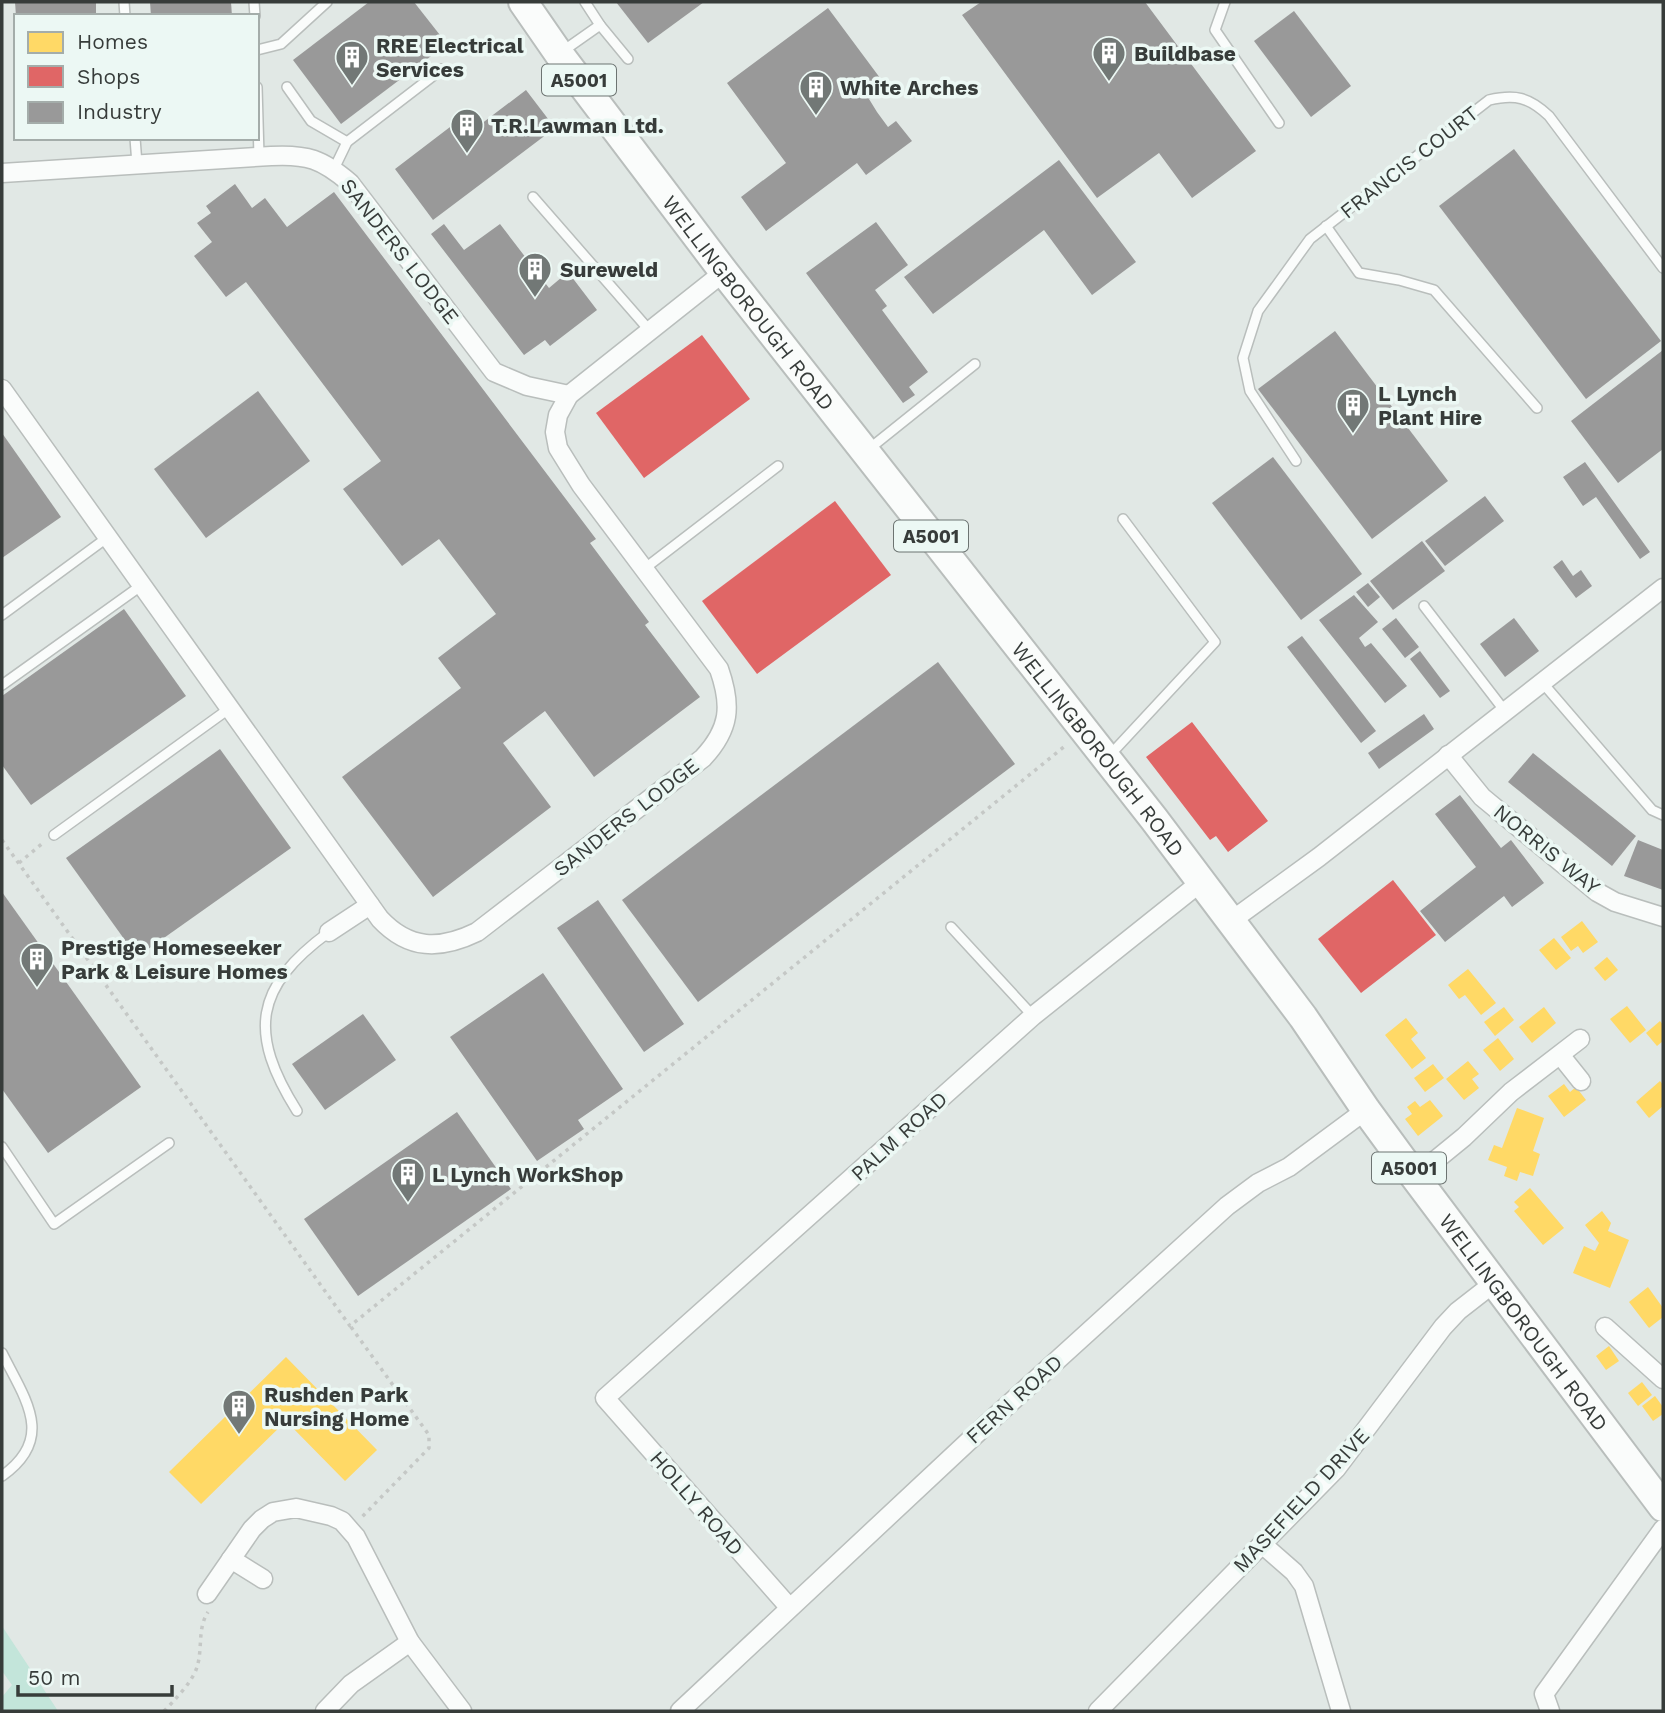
<svg xmlns="http://www.w3.org/2000/svg" width="1665" height="1713" font-family="'Work Sans',sans-serif">
  <style>
    .green { fill: #c3e5da }
    .homes { fill: #ffd966 }
    .shops { fill: #e06666 }
    .industry { fill: #999 }
    .lines { fill: none; stroke-linecap: round; stroke-linejoin: round }
    .lane-casing { stroke: #b9bebc; stroke-width: 12 }
    .street-casing { stroke: #b9bebc; stroke-width: 21 }
    .primary-casing { stroke: #b9bebc; stroke-width: 32 }
    .path { stroke: #c5c8c6; stroke-width: 3.5; stroke-dasharray: 3.5 5; stroke-linecap: butt }
    .lane { stroke: #fafcfb; stroke-width: 9 }
    .street { stroke: #fafcfb; stroke-width: 18 }
    .primary { stroke: #fafcfb; stroke-width: 28 }
    .labels { text-anchor: middle; dominant-baseline: central; stroke-width: 7; stroke-linejoin: round; paint-order: stroke }
    .shield { fill: #ecf8f4; stroke: #6d7472; stroke-width: 2 }
    .shield-label { font-size: 19px; font-weight: bold; fill: #373c3a }
    .poi-label { font-size: 21px; font-weight: bold; fill: #373c3a; stroke: #ecf8f4; text-anchor: start }
    .street-label { font-size: 21px; fill: #373c3a; stroke: #ecf8f4 }
  </style>
  <rect width="100%" height="100%" fill="#e1e8e5"/>
  <polygon class="green" points="2,1626 58,1711 2,1711 2,1697 12,1685 2,1671"/>
  <g class="homes">
    <polygon points="1582,921 1598,942 1583,953 1578,946 1571,951 1561,937"/>
    <polygon points="1554,938 1571,958 1556,970 1539,950"/>
    <polygon points="1607,957 1618,970 1605,981 1594,968"/>
    <polygon points="1468,969 1496,1003 1481,1015 1465,995 1459,999 1448,985"/>
    <polygon points="1627,1006 1646,1030 1630,1043 1610,1019"/>
    <polygon points="1504,1007 1514,1020 1495,1036 1484,1022"/>
    <polygon points="1544,1007 1556,1023 1532,1043 1519,1027"/>
    <polygon points="1406,1018 1418,1033 1411,1039 1426,1058 1412,1069 1385,1035"/>
    <polygon points="1660,1021 1663,1025 1663,1041 1657,1046 1646,1033"/>
    <polygon points="1498,1038 1514,1059 1500,1071 1483,1050"/>
    <polygon points="1468,1061 1479,1074 1472,1079 1479,1088 1464,1100 1446,1079"/>
    <polygon points="1433,1064 1444,1078 1425,1092 1414,1078"/>
    <polygon points="1660,1081 1663,1085 1663,1106 1649,1118 1636,1102"/>
    <polygon points="1564,1084 1570,1092 1576,1087 1586,1100 1564,1117 1548,1096"/>
    <polygon points="1430,1100 1443,1116 1418,1136 1405,1119 1412,1114 1407,1107 1415,1101 1420,1107"/>
    <polygon points="1517,1108 1544,1118 1533,1151 1540,1154 1533,1176 1520,1172 1517,1181 1504,1176 1507,1167 1488,1160 1494,1145 1502,1148"/>
    <polygon points="1530,1188 1564,1228 1543,1245 1514,1211 1519,1207 1514,1202"/>
    <polygon points="1602,1211 1611,1223 1608,1231 1629,1240 1610,1288 1573,1273 1584,1246 1595,1251 1599,1243 1585,1225"/>
    <polygon points="1648,1287 1663,1308 1663,1317 1649,1328 1629,1302"/>
    <polygon points="1609,1346 1619,1361 1606,1370 1596,1356"/>
    <polygon points="286,1357 377,1450 345,1481 286,1421 201,1504 169,1472"/>
    <polygon points="1642,1382 1652,1395 1638,1406 1628,1393"/>
    <polygon points="1655,1396 1663,1407 1663,1414 1653,1421 1642,1406"/>
  </g>
  <g class="shops">
    <polygon points="702,335 750,399 644,478 596,413"/>
    <polygon points="835,501 891,575 757,674 702,601"/>
    <polygon points="1192,722 1268,821 1228,852 1216,836 1210,840 1146,757"/>
    <polygon points="1393,880 1436,935 1361,993 1318,939"/>
  </g>
  <g class="industry">
    <polygon points="15,2 96,2 96,16 16,16"/>
    <polygon points="150,2 231,2 232,16 151,16"/>
    <polygon points="369,2 414,2 447,44 341,124 293,60"/>
    <polygon points="616,2 704,2 648,43"/>
    <polygon points="981,2 1145,2 1256,151 1192,198 1159,153 1097,198 962,15"/>
    <polygon points="828,8 886,86 869,99 877,112 888,127 896,121 912,141 866,175 857,163 766,231 741,197 786,163 727,83"/>
    <polygon points="1294,11 1351,86 1311,117 1254,41"/>
    <polygon points="526,90 555,128 433,220 395,169 450,127 460,140"/>
    <polygon points="1514,149 1661,341 1586,399 1439,206"/>
    <polygon points="1059,160 1136,262 1092,295 1044,230 933,314 904,277"/>
    <polygon points="235,184 252,208 265,198 287,227 334,192 596,539 590,543 649,622 645,625 700,697 594,777 545,711 503,743 551,807 433,897 342,777 461,688 438,658 496,614 439,539 402,566 343,489 381,461 246,282 226,297 194,256 212,242 197,223 211,213 206,206"/>
    <polygon points="876,222 908,265 875,290 887,306 882,310 928,372 909,387 915,395 903,403 806,273"/>
    <polygon points="444,224 464,250 500,224 549,288 568,272 597,310 550,346 545,340 524,355 431,234"/>
    <polygon points="1335,331 1448,481 1372,539 1258,389"/>
    <polygon points="1663,350 1663,449 1618,483 1571,421"/>
    <polygon points="258,391 310,461 206,538 154,469"/>
    <polygon points="2,433 61,517 2,558"/>
    <polygon points="1273,457 1362,574 1301,620 1212,503"/>
    <polygon points="1585,462 1650,552 1640,559 1596,497 1583,506 1563,477"/>
    <polygon points="1485,496 1504,521 1445,566 1425,541"/>
    <polygon points="1422,541 1445,571 1393,610 1370,581"/>
    <polygon points="1562,560 1573,576 1581,570 1592,586 1576,598 1553,567"/>
    <polygon points="1368,583 1380,597 1368,607 1356,592"/>
    <polygon points="1354,595 1378,622 1359,638 1365,647 1371,643 1407,686 1385,703 1319,620"/>
    <polygon points="124,609 186,696 31,805 2,765 2,696"/>
    <polygon points="1396,618 1419,647 1405,658 1382,629"/>
    <polygon points="1514,618 1539,651 1505,677 1480,644"/>
    <polygon points="1302,636 1376,731 1361,743 1287,647"/>
    <polygon points="1420,651 1450,691 1440,698 1410,659"/>
    <polygon points="938,662 1015,764 698,1002 622,900"/>
    <polygon points="1424,714 1434,729 1379,769 1368,753"/>
    <polygon points="220,749 291,848 137,957 66,858"/>
    <polygon points="1533,753 1636,836 1612,866 1508,782"/>
    <polygon points="1460,795 1501,848 1511,840 1544,883 1512,907 1504,896 1445,942 1420,911 1476,867 1435,814"/>
    <polygon points="1638,840 1663,850 1663,890 1624,876"/>
    <polygon points="2,892 141,1087 48,1153 2,1089"/>
    <polygon points="598,900 684,1024 644,1052 557,928"/>
    <polygon points="543,973 623,1089 578,1120 584,1129 537,1161 450,1037"/>
    <polygon points="363,1014 396,1060 325,1110 292,1064"/>
    <polygon points="457,1112 511,1189 358,1296 304,1219"/>
  </g>
  <g class="lines">
    <defs>
      <g id="lane">
        <polyline points="124,2 125,16"/>
        <polyline points="254,2 255,16"/>
        <polyline points="585,2 600,25"/>
        <polyline points="1225,2 1215,30 1279,123"/>
        <polyline points="257,50 281,44 327,2"/>
        <polyline points="563,51 600,25 628,59"/>
        <polyline points="257,87 259,156"/>
        <polyline points="287,87 311,121 347,142"/>
        <polyline points="135,138 137,164"/>
        <polyline points="334,169 347,142 442,69"/>
        <polyline points="533,197 650,331"/>
        <polyline points="1326,226 1359,273 1399,280 1434,290 1537,408"/>
        <polyline points="869,449 975,364"/>
        <path d="M1296,461L1250,391L1243,358L1258,311L1310,239L1489,100C1515,94 1529,97 1549,116L1663,268"/>
        <polyline points="644,569 778,466"/>
        <polyline points="1424,606 1504,710"/>
        <polyline points="2,615 108,537"/>
        <polyline points="1541,681 1652,810 1663,815"/>
        <polyline points="2,685 142,585"/>
        <polyline points="1110,755 1215,642 1123,519"/>
        <polyline points="54,835 230,708"/>
        <polyline points="951,927 1033,1016"/>
        <path d="M297,1111C248,1033 254,987 329,932"/>
        <polyline points="2,1147 54,1224 169,1143"/>
        <path d="M2,1353C25,1399 56,1438 2,1476"/>
      </g>
      <g id="street">
        <path d="M2,173L271,156C307,154 322,159 350,183L494,372L527,386L569,395"/>
        <path d="M2,389L380,919C409,950 440,950 477,932L703,758C730,729 732,706 719,669L581,485L558,448L555,432L558,415L569,395L724,272"/>
        <polyline points="1448,755 1482,797 1597,892 1615,902 1663,917"/>
        <polyline points="1231,921 1319,857 1663,588"/>
        <polyline points="329,932 370,905"/>
        <polyline points="1561,1056 1581,1081"/>
        <polyline points="1415,1177 1464,1137 1511,1092 1580,1039"/>
        <polyline points="1605,1327 1663,1379"/>
        <polyline points="1262,1544 1294,1572 1304,1586 1341,1711"/>
        <polyline points="231,1559 263,1579"/>
        <polyline points="207,1594 252,1529 262,1519 273,1512 296,1508 331,1516 342,1521 356,1537 410,1642 462,1711"/>
        <polyline points="789,1607 605,1398 1033,1016 1201,882"/>
        <polyline points="325,1711 351,1684 410,1642"/>
        <polyline points="680,1711 987,1424 1227,1206 1258,1183 1289,1167 1366,1110"/>
        <polyline points="1098,1711 1336,1469 1443,1327 1458,1311 1494,1283"/>
        <polyline points="1550,1711 1544,1694 1663,1529"/>
      </g>
      <g id="primary">
        <path id="s1" d="M523,2L559,54L724,272L1154,819L1303,1017L1366,1110L1415,1177L1663,1507"/>
      </g>
    </defs>
    <use href="#lane" class="lane-casing"/>
    <use href="#street" class="street-casing"/>
    <use href="#primary" class="primary-casing"/>
    <g class="path">
      <polyline points="2,840 350,1326 1065,746"/>
      <polyline points="19,863 44,842"/>
      <polyline points="351,1327 429,1435 429,1448 361,1518"/>
      <path d="M164,1711C174,1701 193,1681 197,1667C203,1648 197,1629 208,1612"/>
    </g>
    <use href="#lane" class="lane"/>
    <use href="#street" class="street"/>
    <use href="#primary" class="primary"/>
  </g>
  <defs>
    <symbol id="building-pin" viewBox="-11 -11 22 30"><path d="M0 17L-7.5 6A9.5 9.5 0 1 1 7.5 6Z" fill="#727876" stroke="#ecf8f4"/><path d="M-4-6H4V6H1V3H-1V6H-4ZM-2.5-4.3h1.7v1.8h-1.7ZM.8-4.3h1.7v1.8H.8ZM-2.5-1h1.7V.8h-1.7ZM.8-1h1.7V.8H.8Z" fill="#fff"/></symbol>
  </defs>
  <g fill-rule="evenodd">
    <use href="#building-pin" x="1090" y="34" width="38" height="52"/>
    <use href="#building-pin" x="333" y="38" width="38" height="52"/>
    <use href="#building-pin" x="797" y="68" width="38" height="52"/>
    <use href="#building-pin" x="448" y="106" width="38" height="52"/>
    <use href="#building-pin" x="516" y="250" width="38" height="52"/>
    <use href="#building-pin" x="1334" y="386" width="38" height="52"/>
    <use href="#building-pin" x="18" y="940" width="38" height="52"/>
    <use href="#building-pin" x="389" y="1155" width="38" height="52"/>
    <use href="#building-pin" x="220" y="1387" width="38" height="52"/>
  </g>
  <g class="labels">
    <g class="shield">
      <rect x="542" y="64.5" width="74" height="31" rx="5"/>
      <rect x="894" y="520.5" width="74" height="31" rx="5"/>
      <rect x="1372" y="1152.5" width="74" height="31" rx="5"/>
    </g>
    <g class="shield-label">
      <text x="579" y="80">A5001</text>
      <text x="931" y="536">A5001</text>
      <text x="1409" y="1168">A5001</text>
    </g>
    <g class="poi-label">
      <text x="376" y="45">RRE Electrical<tspan x="376" dy="24">Services</tspan></text>
      <text x="1134" y="53">Buildbase</text>
      <text x="840" y="87">White Arches</text>
      <text x="491" y="125">T.R.Lawman Ltd.</text>
      <text x="560" y="269">Sureweld</text>
      <text x="1378" y="393">L Lynch<tspan x="1378" dy="24">Plant Hire</tspan></text>
      <text x="61" y="947">Prestige Homeseeker<tspan x="61" dy="24">Park &amp; Leisure Homes</tspan></text>
      <text x="432" y="1174">L Lynch WorkShop</text>
      <text x="264" y="1394">Rushden Park<tspan x="264" dy="24">Nursing Home</tspan></text>
    </g>
    <g class="street-label">
      <text transform="translate(1409 162) rotate(-38)">FRANCIS COURT</text>
      <text transform="translate(400 251) rotate(52)">SANDERS LODGE</text>
      <text stroke="none"><textPath href="#s1" startOffset="376">WELLINGBOROUGH ROAD</textPath></text>
      <text stroke="none"><textPath href="#s1" startOffset="943">WELLINGBOROUGH ROAD</textPath></text>
      <text transform="translate(626 817) rotate(-38)">SANDERS LODGE</text>
      <text transform="translate(1547 849) rotate(39)">NORRIS WAY</text>
      <text transform="translate(899 1136) rotate(-42)">PALM ROAD</text>
      <text stroke="none"><textPath href="#s1" startOffset="1657">WELLINGBOROUGH ROAD</textPath></text>
      <text transform="translate(1014 1399) rotate(-42)">FERN ROAD</text>
      <text transform="translate(1301 1500) rotate(-47)">MASEFIELD DRIVE</text>
      <text transform="translate(697 1503) rotate(49)">HOLLY ROAD</text>
    </g>
  </g>
  <rect width="1665" height="1713" fill="none" stroke="#373c3a" stroke-width="7"/>
  <rect x="14" y="14" width="245" height="126" fill="#ecf8f4" stroke="#a4adaa" stroke-width="2"/>
  <rect x="28" y="32" width="35" height="21" fill="#ffd966" stroke="#a4adaa" stroke-width="2"/>
  <text x="77" y="49" font-size="21" fill="#373c3a">Homes</text>
  <rect x="28" y="66" width="35" height="21" fill="#e06666" stroke="#a4adaa" stroke-width="2"/>
  <text x="77" y="84" font-size="21" fill="#373c3a">Shops</text>
  <rect x="28" y="102" width="35" height="21" fill="#999999" stroke="#a4adaa" stroke-width="2"/>
  <text x="77" y="119" font-size="21" fill="#373c3a">Industry</text>
  <path d="M18 1685v10h154v-10" fill="none" stroke="#373c3a" stroke-width="3.5"/>
  <text x="28" y="1685" font-size="21" fill="#373c3a" stroke="#ecf8f4" stroke-width="5" paint-order="stroke">50 m</text>
</svg>
